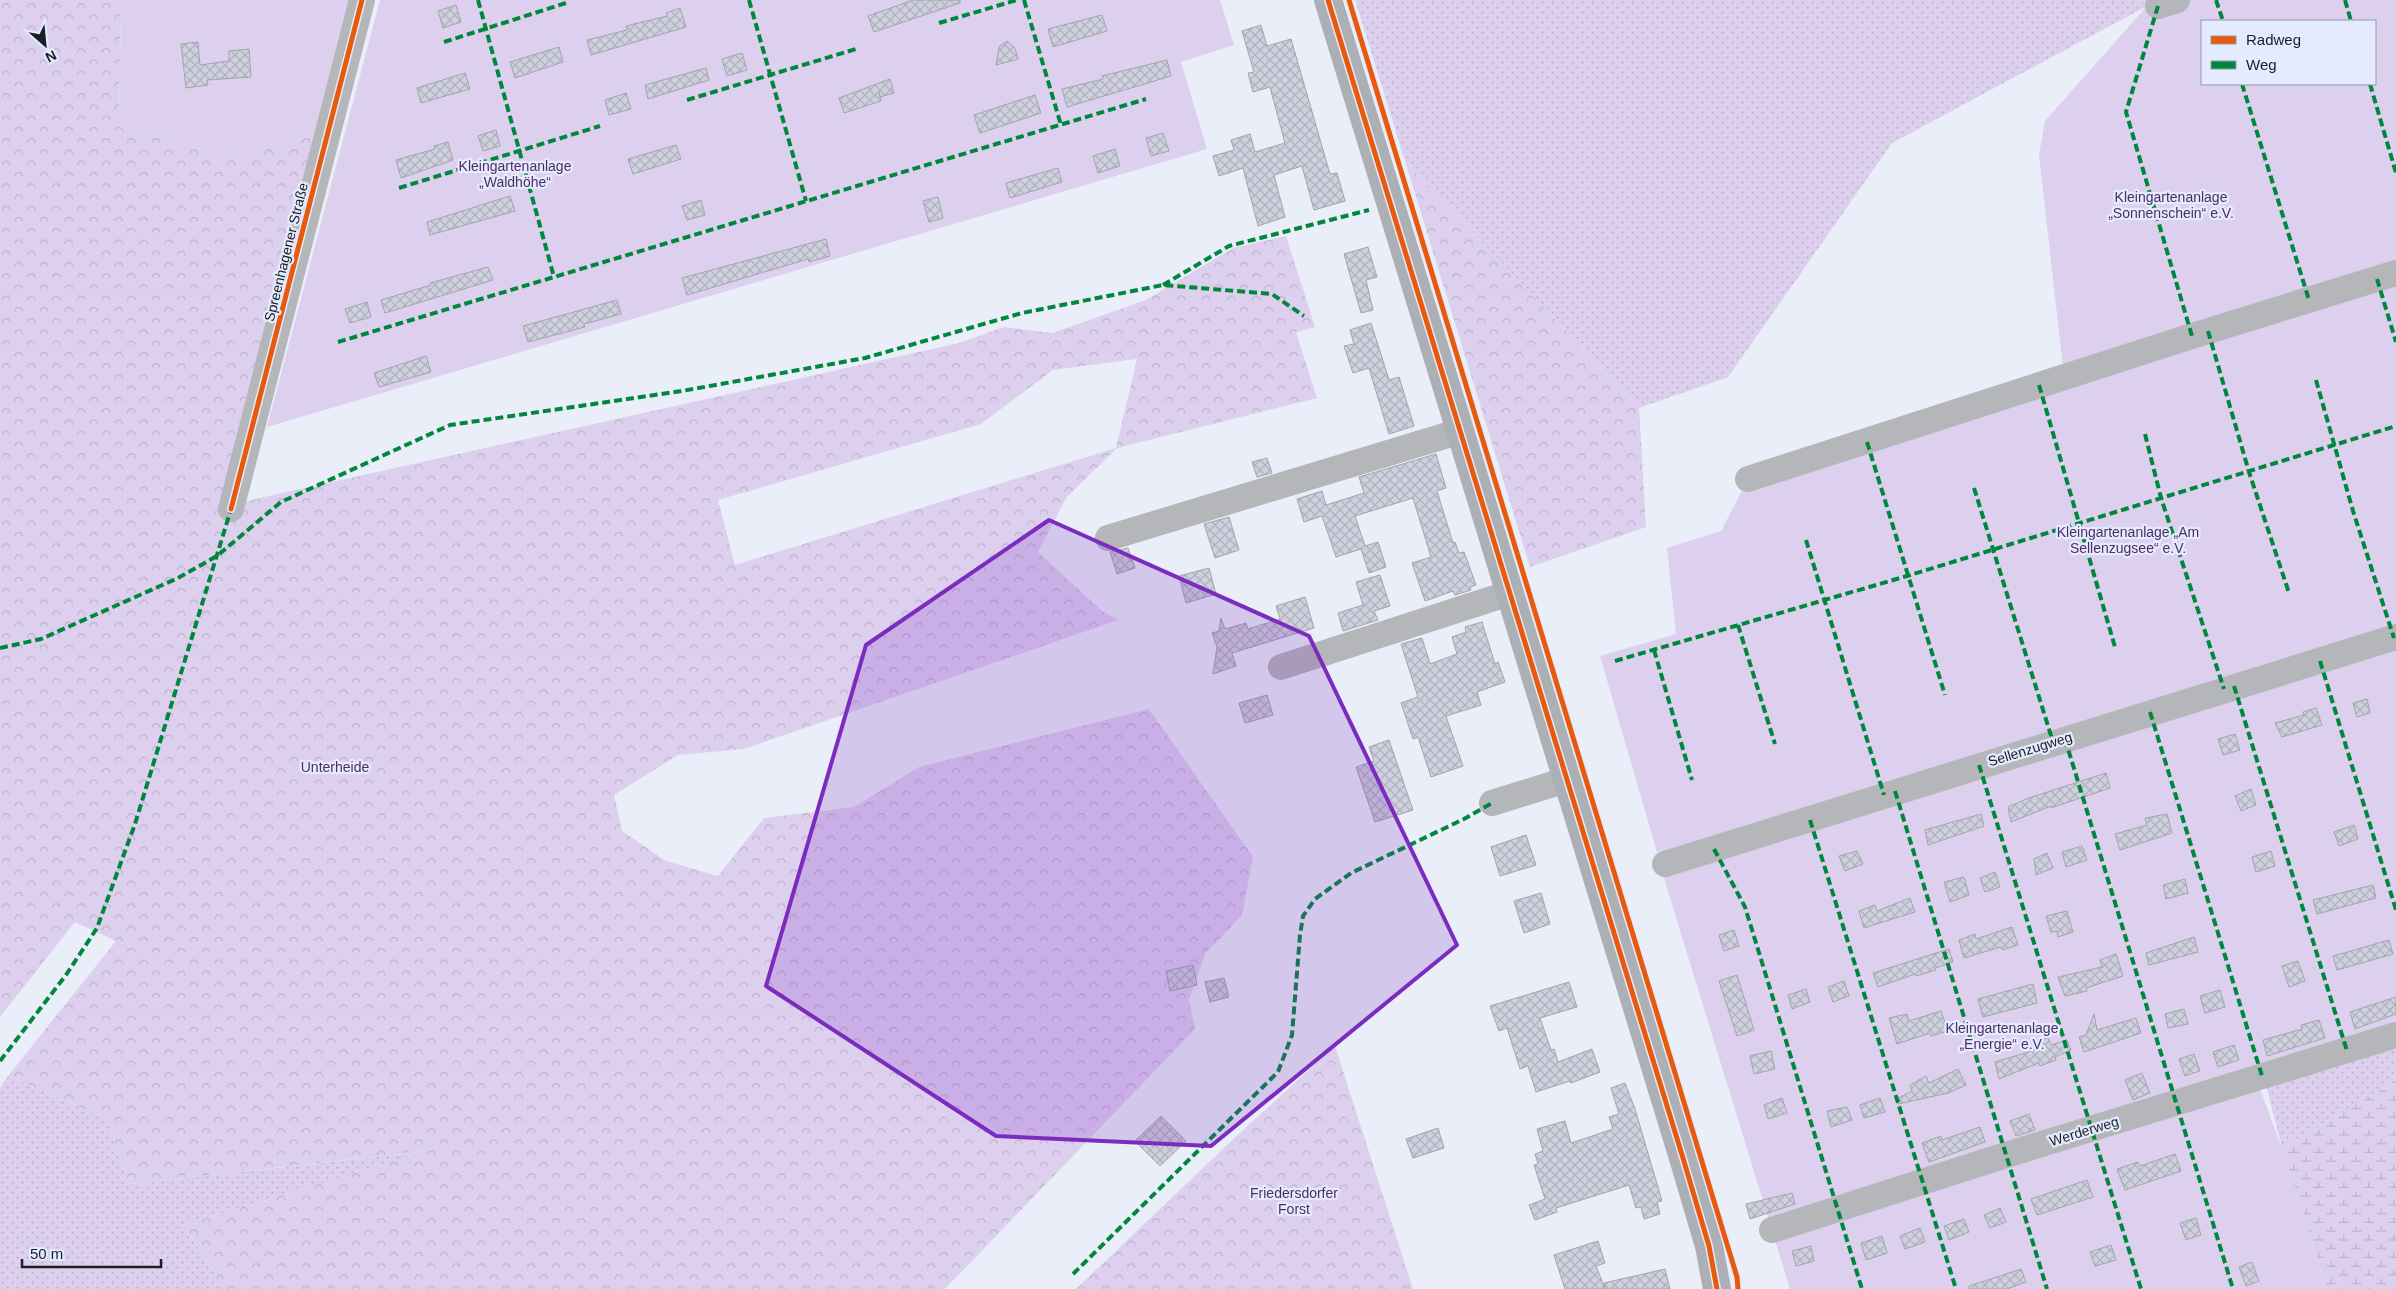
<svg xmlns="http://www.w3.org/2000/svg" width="2396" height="1289" font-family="Helvetica,sans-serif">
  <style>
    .grass { fill: url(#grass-dots) }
    .forest { fill: url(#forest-crowns); fill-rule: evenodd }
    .wetland { fill: url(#wetland-marsh) }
    .garden { fill: #ddd0ef; fill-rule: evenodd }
    .building { fill: url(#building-cross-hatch); stroke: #a2a4ab }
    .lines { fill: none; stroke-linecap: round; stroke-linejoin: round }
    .minor { stroke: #b4b6b9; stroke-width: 26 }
    .major { stroke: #acafb4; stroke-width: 28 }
    .quiet { stroke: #00873e; stroke-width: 4; stroke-dasharray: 8 4; stroke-linecap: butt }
    .cycleway-casing { stroke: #e4ebfe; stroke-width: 8 }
    .cycleway { stroke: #e8590c; stroke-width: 5 }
    .marked { fill: #7b2cbf; fill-opacity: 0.2; stroke: #7b2cbf; stroke-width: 4; stroke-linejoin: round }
    .labels { text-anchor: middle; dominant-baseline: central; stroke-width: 4.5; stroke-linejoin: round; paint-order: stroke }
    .park-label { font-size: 14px; fill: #512b68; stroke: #e4ebfe }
    .street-label { font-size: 14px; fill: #1c1e25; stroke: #e4ebfe }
  </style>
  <defs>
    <pattern id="grass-dots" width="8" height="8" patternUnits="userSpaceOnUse" patternTransform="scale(1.25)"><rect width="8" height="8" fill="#ddd0ef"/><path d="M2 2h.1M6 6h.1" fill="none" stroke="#bdb2cd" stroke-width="1.8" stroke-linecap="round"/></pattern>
    <pattern id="forest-crowns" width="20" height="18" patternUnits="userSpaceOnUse" patternTransform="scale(1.25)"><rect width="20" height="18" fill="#ddd0ef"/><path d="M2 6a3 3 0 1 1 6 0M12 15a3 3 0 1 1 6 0" fill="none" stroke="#bdb2cd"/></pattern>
    <pattern id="wetland-marsh" width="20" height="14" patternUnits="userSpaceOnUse" patternTransform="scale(1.25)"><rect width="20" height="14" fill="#ddd0ef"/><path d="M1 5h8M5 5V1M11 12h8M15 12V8" fill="none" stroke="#bdb2cd"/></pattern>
    <pattern id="building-cross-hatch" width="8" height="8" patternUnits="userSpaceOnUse" patternTransform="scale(1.25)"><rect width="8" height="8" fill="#cfd0de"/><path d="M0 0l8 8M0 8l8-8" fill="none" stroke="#b1b2be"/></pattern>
  </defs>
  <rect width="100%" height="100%" fill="#eaeef8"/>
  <g class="grass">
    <polygon points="1355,0 2140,0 2147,6 1892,143 1728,377 1639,408 1405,161"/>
    <polygon points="2396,1041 2396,1081 2282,1148 2265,1081"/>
    <polygon points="8,1076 107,1119 129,1184 429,1151 183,1225 226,1289 0,1289 0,1088"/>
  </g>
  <g class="forest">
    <path d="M0,0H121L119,127L232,157L319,134L224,506L959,343L1004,327L1052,333L1146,300L1233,248L1286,236L1315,327L1296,332L1317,398L1117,448L1066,498L1038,552L1102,611L1118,620L744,749L678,755L614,795L622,831L666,861L718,876L764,818L854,807L919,767L1149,709L1253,857L1242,915L1205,954L1189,1000L1195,1029L945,1289H226L183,1225L426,1151L129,1184L107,1119L8,1076L116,941L75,922L0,1017ZM1137,359L1116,448L735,565L718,500L981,424L1053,370Z"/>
    <polygon points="1405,161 1639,408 1646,527 1530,567"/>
    <polygon points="1335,1046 1413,1289 1076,1289 1228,1144"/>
  </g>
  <polygon class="wetland" points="2396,1081 2396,1289 2327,1289 2282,1148"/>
  <g class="garden">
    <polygon points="121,0 354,0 319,134 232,157 119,127"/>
    <polygon points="380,0 1220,0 1234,45 1181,62 1207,149 267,427"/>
    <path d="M2140,0H2396V1030L2254,1073L2282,1148L2327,1289H1790L1663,875L1661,851L1657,852L1600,656L1676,634L1667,548L1721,531L1748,479L2063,368L2039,154L2045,121L2147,6ZM2202,21H2375V84H2202Z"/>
  </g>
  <g class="building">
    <polygon points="913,0 960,0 960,3 874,32 868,16"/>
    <polygon points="456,5 461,22 443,28 438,11"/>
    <polygon points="680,8 686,27 591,55 587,40 627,30 626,26 667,16 666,13"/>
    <polygon points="1102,15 1107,31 1053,47 1048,29"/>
    <polygon points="1261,25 1267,46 1291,39 1330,174 1337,173 1345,201 1314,210 1302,166 1274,175 1285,217 1258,226 1243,168 1219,176 1213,156 1234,150 1231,140 1250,134 1255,152 1285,143 1270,87 1253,92 1248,73 1254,72 1242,31"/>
    <polygon points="1007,41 1015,48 1018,59 996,65 999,47"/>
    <polygon points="198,42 200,65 229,61 229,51 249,49 251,77 207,80 208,85 186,88 181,44"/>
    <polygon points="559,47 563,62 515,78 510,62"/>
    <polygon points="742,53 747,70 727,76 722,59"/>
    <polygon points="1167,60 1171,76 1067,107 1062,89 1103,79 1102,76"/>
    <polygon points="706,68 709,80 648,99 645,85"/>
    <polygon points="465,73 470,89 421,103 417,88"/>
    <polygon points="890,79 894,93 880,97 879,92 881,101 844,113 839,98"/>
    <polygon points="626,93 631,109 609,115 605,100"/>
    <polygon points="1035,95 1041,113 980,133 974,115"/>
    <polygon points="496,130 500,146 483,151 478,136"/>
    <polygon points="1163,133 1169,151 1151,156 1146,138"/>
    <polygon points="448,142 453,160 401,178 396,160 435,149 434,146"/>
    <polygon points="676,145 681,159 633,174 628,159"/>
    <polygon points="1115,149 1120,166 1098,173 1093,156"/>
    <polygon points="1058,168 1062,182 1010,198 1006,183"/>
    <polygon points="510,196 515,211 430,235 427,222"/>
    <polygon points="938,197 943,218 929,222 923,201"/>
    <polygon points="701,200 705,215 687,220 682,206"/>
    <polygon points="826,239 830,256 809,262 808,259 687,295 682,278"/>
    <polygon points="1368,247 1377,277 1366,280 1373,310 1361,313 1344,254"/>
    <polygon points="488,267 493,280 385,313 381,300 431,285 430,283"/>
    <polygon points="617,300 621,314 584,324 585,327 528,342 523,326"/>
    <polygon points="367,302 371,317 350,323 345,309"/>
    <polygon points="1371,323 1389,380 1399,377 1414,426 1389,434 1369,368 1353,373 1344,346 1354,344 1350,330"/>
    <polygon points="426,356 431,372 379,387 374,373"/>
    <polygon points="1436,454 1446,488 1437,491 1453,543 1455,542 1459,553 1464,552 1471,571 1476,585 1470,587 1471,590 1455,595 1453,591 1425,601 1412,563 1431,557 1413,498 1355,516 1365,546 1378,542 1386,567 1369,573 1361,549 1336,557 1322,516 1304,522 1297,499 1322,491 1326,505 1364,493 1359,477"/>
    <polygon points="1267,458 1272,473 1257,477 1252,462"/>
    <polygon points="1229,517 1239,550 1215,558 1204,524"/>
    <polygon points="1128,548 1135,568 1117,574 1110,552"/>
    <polygon points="1209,568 1216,594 1186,603 1179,576"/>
    <polygon points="1380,575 1390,606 1374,611 1378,620 1343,631 1338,613 1363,605 1356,582"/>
    <polygon points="1305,597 1314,628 1232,653 1236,666 1213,674 1217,647 1212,633 1219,631 1221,618 1225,629 1246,623 1248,629 1280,619 1276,606"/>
    <polygon points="1482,622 1495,664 1498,662 1505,682 1477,692 1481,705 1446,716 1463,766 1431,777 1418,737 1413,739 1401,703 1418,697 1401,644 1422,638 1430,664 1457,654 1452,637 1466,632 1465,627"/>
    <polygon points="1267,695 1273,715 1245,723 1239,703"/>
    <polygon points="2367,699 2370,713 2357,717 2353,703"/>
    <polygon points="2316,708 2322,725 2282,737 2275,723 2304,715 2303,712"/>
    <polygon points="2235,734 2240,750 2223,755 2218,739"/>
    <polygon points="1389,740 1413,810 1375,822 1356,767 1374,761 1369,747"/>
    <polygon points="2106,773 2110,788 2051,808 2051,806 2011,822 2008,807 2029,798"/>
    <polygon points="2251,789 2256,805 2241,811 2235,796"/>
    <polygon points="1981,814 1984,826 1928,845 1925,830"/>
    <polygon points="2167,814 2172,833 2120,850 2115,834 2147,825 2145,818"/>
    <polygon points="2354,825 2358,839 2339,846 2334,832"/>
    <polygon points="1526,835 1536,865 1500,876 1491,847"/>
    <polygon points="2082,846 2087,860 2066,867 2062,852"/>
    <polygon points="1857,851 1863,864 1845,871 1839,856"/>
    <polygon points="2271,851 2275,866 2256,872 2252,857"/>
    <polygon points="2047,853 2053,868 2036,875 2034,859"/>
    <polygon points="1995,872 2000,887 1985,892 1980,878"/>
    <polygon points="1964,877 1969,895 1950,902 1944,882"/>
    <polygon points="2185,879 2188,893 2166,899 2163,885"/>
    <polygon points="2373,885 2376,898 2317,914 2313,900"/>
    <polygon points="1541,893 1550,924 1524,933 1514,901"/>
    <polygon points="1910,898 1915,912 1864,928 1859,911 1875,905 1877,911"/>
    <polygon points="2067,911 2073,932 2058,937 2057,931 2051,932 2046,916"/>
    <polygon points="2012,927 2018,945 2002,950 2001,947 1964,958 1959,940 1975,934 1976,939"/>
    <polygon points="1734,930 1739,946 1724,951 1719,935"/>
    <polygon points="2194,937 2198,952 2149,965 2146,953"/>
    <polygon points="2389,940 2393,954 2337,970 2333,956"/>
    <polygon points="1949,949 1953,962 1935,968 1936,970 1916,976 1915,974 1878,987 1873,973"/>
    <polygon points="2116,954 2123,976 2086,988 2087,991 2065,996 2058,977 2102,967 2100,960"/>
    <polygon points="2298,961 2305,981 2289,987 2282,966"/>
    <polygon points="1193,965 1197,985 1170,991 1166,971"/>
    <polygon points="1737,975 1754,1030 1737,1036 1719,981"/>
    <polygon points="1224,978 1229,997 1210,1002 1205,982"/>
    <polygon points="1844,981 1849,996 1833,1002 1828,987"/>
    <polygon points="1569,982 1577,1007 1540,1018 1551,1050 1554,1049 1558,1062 1592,1049 1600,1072 1571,1083 1570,1081 1536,1092 1528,1066 1520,1069 1507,1028 1499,1031 1490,1006"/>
    <polygon points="2033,984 2037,1003 1983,1017 1978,999"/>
    <polygon points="1806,989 1810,1002 1792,1009 1788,995"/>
    <polygon points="2220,990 2225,1007 2205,1013 2200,996"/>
    <polygon points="2396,997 2396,1014 2355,1029 2350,1012"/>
    <polygon points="2184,1009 2188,1024 2168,1028 2165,1014"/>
    <polygon points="1941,1011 1948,1031 1931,1036 1930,1033 1897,1044 1889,1018 1907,1014 1909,1021"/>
    <polygon points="2094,1014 2097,1030 2136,1018 2141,1033 2084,1052 2079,1037 2086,1035"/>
    <polygon points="2319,1020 2325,1038 2267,1056 2263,1040 2302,1029 2301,1025"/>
    <polygon points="2048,1038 2051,1045 2067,1040 2071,1050 2055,1057 2056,1060 2040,1066 2039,1063 1999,1079 1995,1062 2035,1050 2032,1043"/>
    <polygon points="2234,1045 2239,1060 2218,1067 2213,1052"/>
    <polygon points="1771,1051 1775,1069 1754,1074 1750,1056"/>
    <polygon points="2194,1054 2200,1071 2185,1076 2179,1059"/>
    <polygon points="1958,1069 1966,1085 1948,1093 1898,1104 1896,1099 1912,1091 1910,1085 1926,1076 1929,1083"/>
    <polygon points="2142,1073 2150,1093 2133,1100 2125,1080"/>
    <polygon points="1625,1083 1635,1109 1662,1201 1657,1202 1660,1214 1644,1219 1641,1207 1636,1208 1629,1185 1556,1208 1557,1212 1535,1220 1529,1205 1545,1199 1534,1165 1538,1164 1535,1154 1543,1151 1537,1129 1565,1121 1571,1143 1613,1129 1609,1117 1619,1114 1611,1088"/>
    <polygon points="1782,1098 1787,1113 1768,1119 1764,1105"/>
    <polygon points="1880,1098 1885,1112 1864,1118 1860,1105"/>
    <polygon points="1847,1107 1852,1120 1831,1127 1827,1111"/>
    <polygon points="2029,1114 2035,1130 2016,1136 2010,1121"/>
    <polygon points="1161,1116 1186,1141 1160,1166 1135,1141"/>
    <polygon points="1980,1127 1985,1142 1929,1162 1922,1143 1941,1136 1942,1140"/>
    <polygon points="1438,1128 1444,1148 1413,1158 1406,1139"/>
    <polygon points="2175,1154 2181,1171 2125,1190 2117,1169 2138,1162 2140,1166"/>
    <polygon points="2087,1180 2093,1197 2037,1215 2031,1199"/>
    <polygon points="1792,1193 1795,1204 1750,1219 1746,1204"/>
    <polygon points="2000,1208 2006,1222 1990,1228 1984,1215"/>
    <polygon points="2196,1218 2201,1235 2186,1240 2180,1223"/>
    <polygon points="1964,1219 1969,1232 1949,1240 1944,1226"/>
    <polygon points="1920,1228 1925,1242 1905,1249 1900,1236"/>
    <polygon points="1882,1236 1887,1253 1866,1260 1861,1243"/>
    <polygon points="1598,1241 1605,1263 1596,1266 1605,1289 1565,1289 1554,1255"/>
    <polygon points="2111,1245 2116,1260 2095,1266 2090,1252"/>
    <polygon points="1811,1246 1814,1261 1796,1266 1792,1251"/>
    <polygon points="2252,1262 2259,1281 2246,1286 2239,1267"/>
    <polygon points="1665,1269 1670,1289 1605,1289 1604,1283"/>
    <polygon points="2021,1269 2026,1282 2007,1289 1969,1289 1969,1286"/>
  </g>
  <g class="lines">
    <g class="minor">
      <polyline points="2158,6 2177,0"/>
      <polyline points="1748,479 2192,336 2396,273"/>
      <polyline points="231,509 362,0"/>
      <polyline points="1108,538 1461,431"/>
      <polyline points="1281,667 1510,593"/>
      <polyline points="1492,803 1566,780"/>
      <polyline points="1665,864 2396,637"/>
      <polyline points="1772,1230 2006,1155 2396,1035"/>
    </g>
    <polyline class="major" points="1328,0 1683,1158 1709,1246 1717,1289"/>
    <g class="quiet">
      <polyline points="478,0 554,277"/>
      <polyline points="749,0 806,201"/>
      <polyline points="1024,0 1061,125"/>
      <polyline points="2216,0 2223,21"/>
      <polyline points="2345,0 2351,21"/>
      <polyline points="2158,6 2126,112 2192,336"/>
      <polyline points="939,23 1017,0"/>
      <polyline points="444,42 566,3"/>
      <polyline points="2242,84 2309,300"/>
      <polyline points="2370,84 2396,173"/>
      <polyline points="687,100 856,49"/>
      <polyline points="399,188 600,126"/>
      <polyline points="2377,279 2396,342"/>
      <polyline points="1163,285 1229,246 1369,210"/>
      <polyline points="2208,331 2249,472 2289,593"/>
      <polyline points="338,342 1146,99"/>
      <polyline points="2316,380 2353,511 2394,638"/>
      <polyline points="2039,385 2115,647"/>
      <polyline points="2145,434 2161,498 2224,689"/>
      <polyline points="1867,442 1945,695"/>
      <polyline points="1974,488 2053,742"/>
      <polyline points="1806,540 1884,795"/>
      <polyline points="1738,625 1775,744"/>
      <polyline points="0,648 41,639 178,578 217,556 281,502 450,425 682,391 865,358 1022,313 1163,285 1272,294 1304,316"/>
      <polyline points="1654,650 1692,780"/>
      <polyline points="1615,661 1907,576 2396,426"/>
      <polyline points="2320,661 2396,910"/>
      <polyline points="2234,686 2347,1051"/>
      <polyline points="2150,712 2262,1076"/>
      <polyline points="2065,739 2233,1289"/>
      <polyline points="1979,765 2141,1289"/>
      <polyline points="1895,791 2047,1289"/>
      <polyline points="1810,820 1956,1289"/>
      <polyline points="1714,849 1745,907 1862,1289"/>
      <polyline points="0,1061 66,975 97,928 135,824 231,509"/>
      <polyline points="1073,1274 1278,1072 1292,1035 1300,935 1303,916 1315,899 1351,873 1464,819 1492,803"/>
    </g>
    <defs>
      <g id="cycleway">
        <polyline points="1328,0 1683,1158 1709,1246 1717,1289"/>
        <polyline points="1349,0 1737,1277 1738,1289"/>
        <polyline points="231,509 362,0"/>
      </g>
    </defs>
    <use href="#cycleway" class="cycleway-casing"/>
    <use href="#cycleway" class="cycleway"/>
  </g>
  <path class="marked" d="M1049,520L1309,636L1457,945L1211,1146L996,1136L766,986L866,645Z"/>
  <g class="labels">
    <g class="park-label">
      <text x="515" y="166">Kleingartenanlage<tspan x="515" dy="16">„Waldhöhe“</tspan></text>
      <text x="2171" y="197">Kleingartenanlage<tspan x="2171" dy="16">„Sonnenschein“ e.V.</tspan></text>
      <text x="2128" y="532">Kleingartenanlage „Am<tspan x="2128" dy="16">Sellenzugsee“ e.V.</tspan></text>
      <text x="335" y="767">Unterheide</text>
      <text x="2002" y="1028">Kleingartenanlage<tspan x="2002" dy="16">„Energie“ e.V.</tspan></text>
      <text x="1294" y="1193">Friedersdorfer<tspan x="1294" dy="16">Forst</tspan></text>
    </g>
    <g class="street-label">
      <text transform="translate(286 252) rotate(-76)">Spreenhagener Straße</text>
      <text transform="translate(2030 749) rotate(-17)">Sellenzugweg</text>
      <text transform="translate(2084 1131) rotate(-17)">Werderweg</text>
    </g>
  </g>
  <rect x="2201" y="20" width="175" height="65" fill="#e4ebfe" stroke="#9499a7"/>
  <rect x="2211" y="36" width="25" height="8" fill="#e8590c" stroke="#9499a7"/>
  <text x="2246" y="45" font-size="15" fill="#1c1e25">Radweg</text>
  <rect x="2211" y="61" width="25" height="8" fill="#00873e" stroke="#9499a7"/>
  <text x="2246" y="70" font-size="15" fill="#1c1e25">Weg</text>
  <g transform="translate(45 45) rotate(153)" stroke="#e4ebfe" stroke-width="4" paint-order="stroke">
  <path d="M0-4L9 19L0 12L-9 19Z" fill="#1c1e25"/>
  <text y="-8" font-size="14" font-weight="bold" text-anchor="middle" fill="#1c1e25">N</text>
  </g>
  <path d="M22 1259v8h139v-8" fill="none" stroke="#1c1e25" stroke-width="2.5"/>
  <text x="30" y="1259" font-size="15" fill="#1c1e25" stroke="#e4ebfe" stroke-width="4" paint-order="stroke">50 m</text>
</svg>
